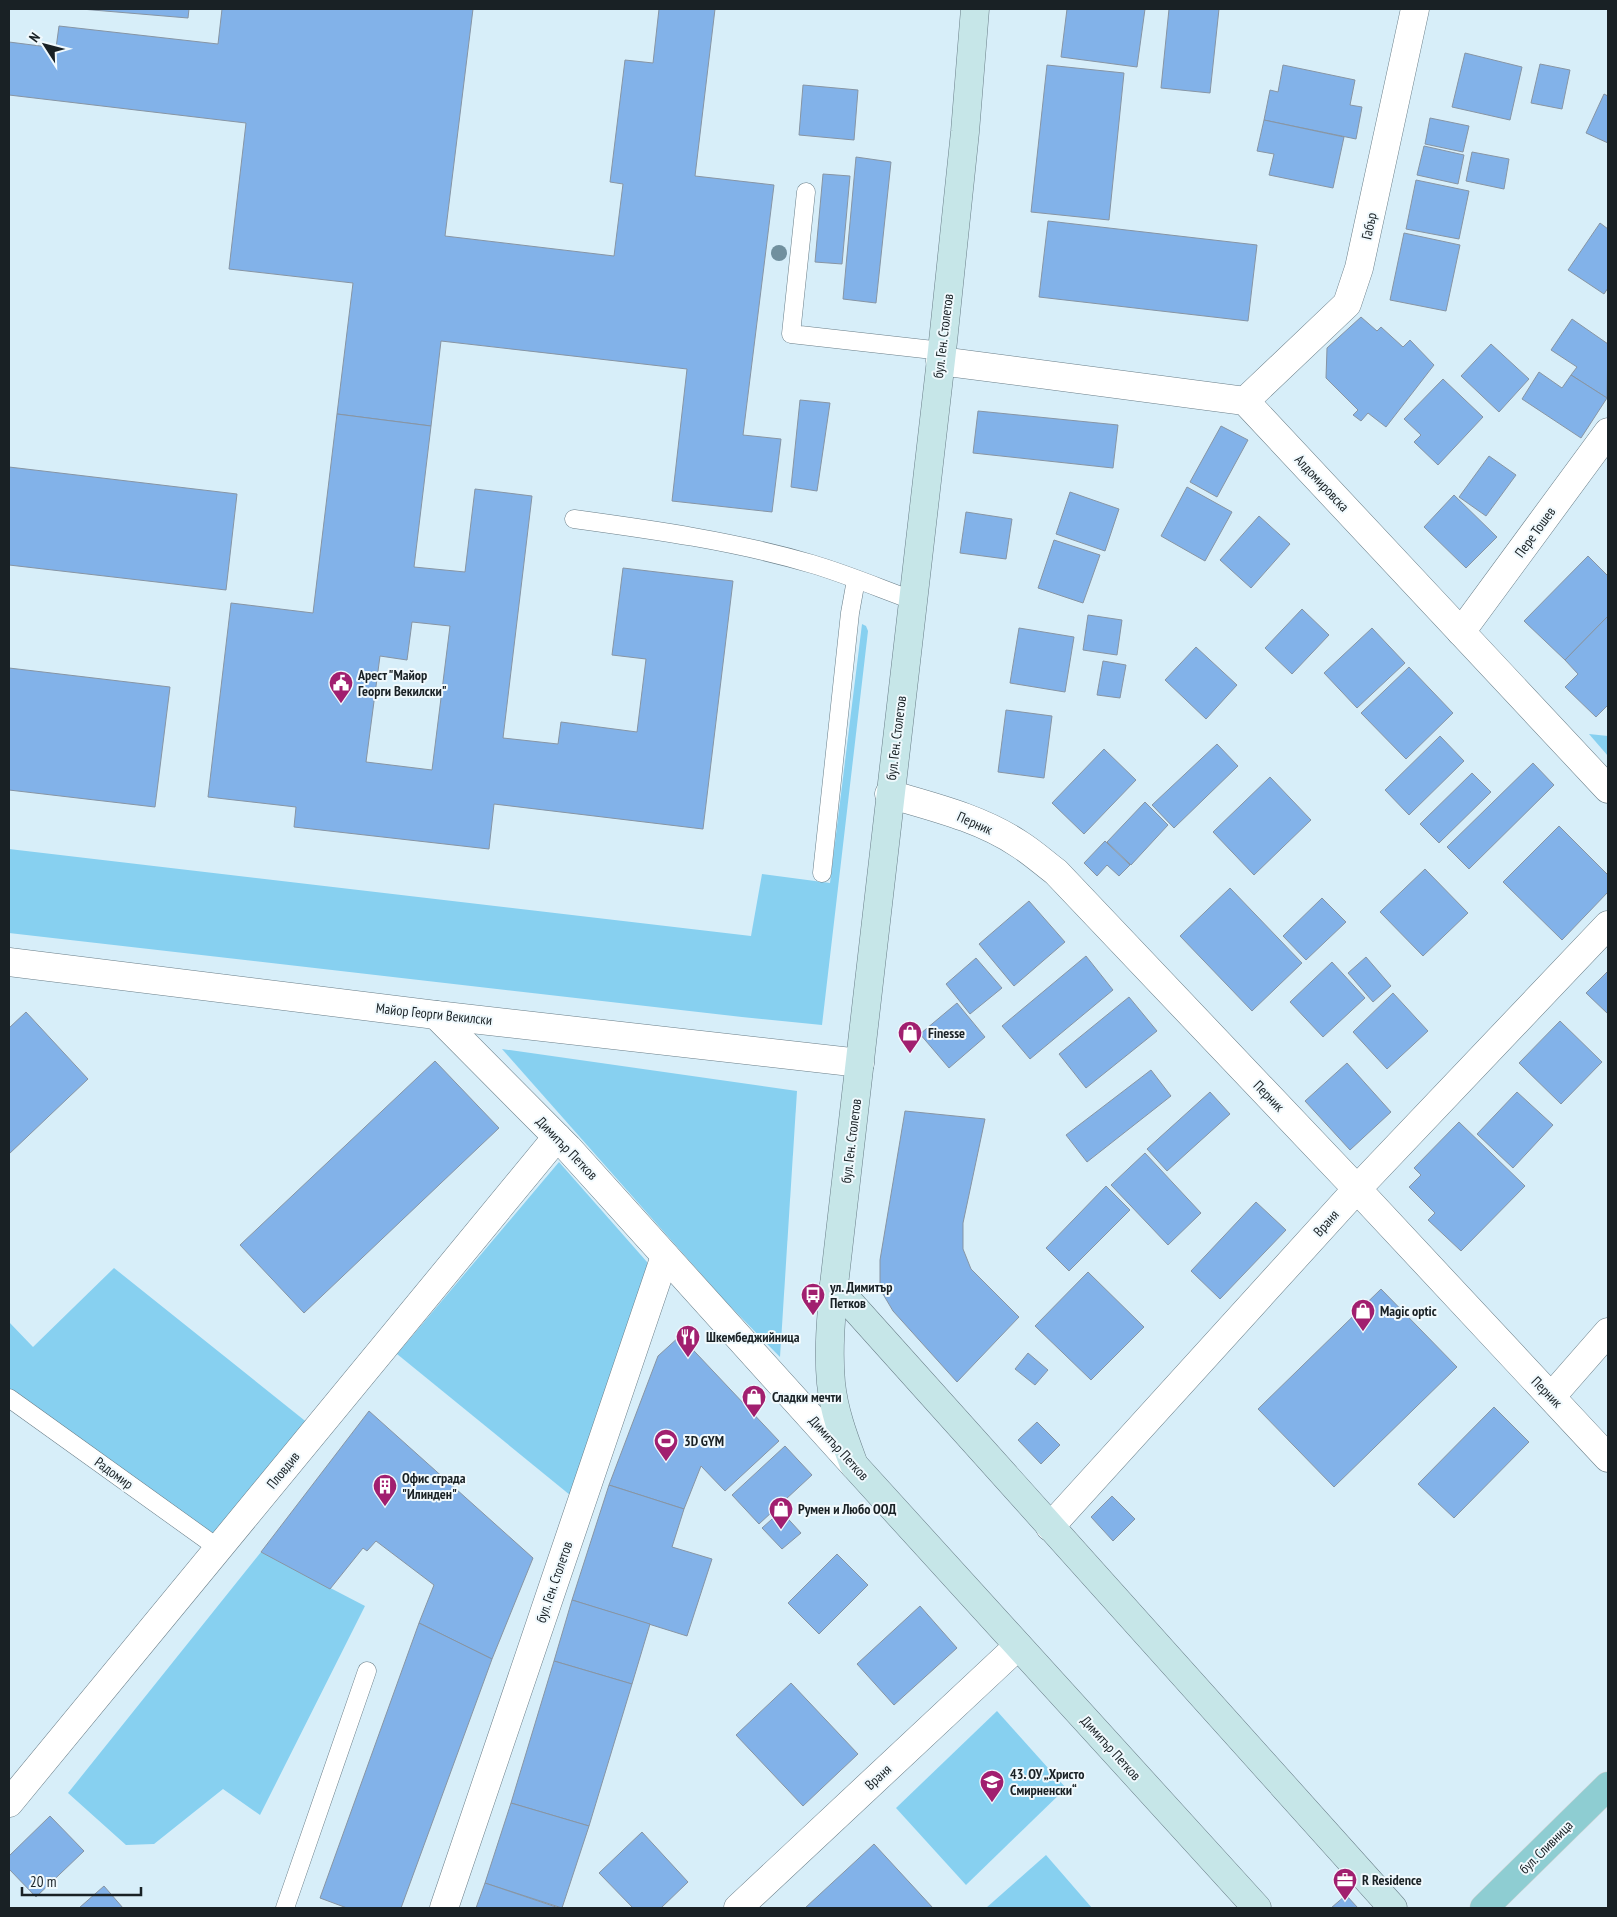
<svg xmlns="http://www.w3.org/2000/svg" width="1617" height="1917" font-family="'PT Sans Narrow',sans-serif">
  <style>
    .green { fill: #87d0f0 }
    .building { fill: #82b2e9; stroke: #8795a4; fill-rule: evenodd }
    .lines { fill: none; stroke-linecap: round; stroke-linejoin: round }
    .lane-casing { stroke: #6a7e88; stroke-width: 19 }
    .street-casing { stroke: #6a7e88; stroke-width: 29 }
    .secondary-casing { stroke: #6a7e88; stroke-width: 29 }
    .primary-casing { stroke: #d1d3d3; stroke-width: 29 }
    .lane { stroke: #fff; stroke-width: 18 }
    .street { stroke: #fff; stroke-width: 28 }
    .secondary { stroke: #c6e6e8; stroke-width: 28 }
    .primary { stroke: #8ecdd2; stroke-width: 28 }
    .tree { fill: #71909e }
    .labels { text-anchor: middle; dominant-baseline: central; stroke-width: 4; stroke-linejoin: round; paint-order: stroke }
    .street-label { font-size: 14px; fill: #192125; stroke: #f0f9fd }
    .poi-label { font-size: 14px; font-weight: bold; fill: #192125; stroke: #f0f9fd; text-anchor: start }
  </style>
  <rect width="100%" height="100%" fill="#d7eef9"/>
  <g class="green">
    <polygon points="862,624 866,626 868,631 822,1025 742,1017 9,933 9,849 751,936 762,874 830,883"/>
    <polygon points="1589,734 1608,736 1608,756"/>
    <polygon points="502,1049 797,1091 780,1357 725,1301"/>
    <polygon points="559,1162 647,1262 647,1311 581,1504 397,1354"/>
    <polygon points="114,1268 309,1424 216,1538 9,1391 9,1322 33,1347"/>
    <polygon points="261,1552 365,1606 260,1815 223,1789 154,1844 126,1845 68,1793"/>
    <polygon points="997,1711 1066,1788 966,1885 896,1808"/>
    <polygon points="1046,1855 1092,1908 986,1908"/>
  </g>
  <g class="building">
    <polygon points="81,9 189,9 188,18"/>
    <polygon points="222,9 473,9 445,236 614,256 623,184 610,182 625,60 653,63 659,9 715,9 695,176 774,185 743,435 781,439 772,512 672,501 687,369 441,341 431,426 337,414 353,283 229,269 246,123 9,95 9,42 56,48 59,26 218,44"/>
    <polygon points="1067,9 1145,9 1137,67 1061,57"/>
    <polygon points="1169,9 1219,9 1210,93 1161,88"/>
    <polygon points="1465,53 1522,67 1510,120 1452,107"/>
    <polygon points="1540,64 1570,70 1562,109 1531,103"/>
    <polygon points="1047,65 1124,73 1109,220 1031,212"/>
    <polygon points="1283,65 1355,80 1350,105 1362,107 1356,139 1264,120 1270,90 1278,92"/>
    <polygon points="803,85 858,90 854,140 799,135"/>
    <polygon points="1604,94 1608,96 1608,143 1586,133"/>
    <polygon points="1430,118 1469,126 1463,152 1425,144"/>
    <polygon points="1264,120 1344,137 1333,188 1269,175 1274,154 1257,151"/>
    <polygon points="1424,146 1464,155 1458,184 1417,175"/>
    <polygon points="1472,152 1509,159 1504,189 1466,181"/>
    <polygon points="856,157 891,162 876,303 843,299"/>
    <polygon points="823,174 850,176 842,264 815,262"/>
    <polygon points="1416,180 1469,191 1459,239 1406,229"/>
    <polygon points="1048,221 1257,245 1248,321 1039,297"/>
    <polygon points="1600,223 1608,229 1608,288 1604,294 1568,270"/>
    <polygon points="1404,233 1460,245 1446,311 1390,300"/>
    <polygon points="1361,317 1377,331 1381,327 1403,347 1410,340 1434,365 1386,427 1368,413 1361,421 1353,415 1358,410 1326,378 1327,348"/>
    <polygon points="1572,319 1608,344 1607,398 1571,375 1577,367 1551,350"/>
    <polygon points="1491,344 1529,379 1499,412 1461,376"/>
    <polygon points="1539,372 1562,388 1571,375 1607,398 1581,438 1522,399"/>
    <polygon points="1443,379 1483,417 1438,465 1414,442 1421,435 1404,419"/>
    <polygon points="800,400 830,403 817,491 791,487"/>
    <polygon points="978,411 1118,425 1113,468 973,453"/>
    <path d="M337,414L431,426L414,567L465,572L475,489L532,496L503,738L558,744L561,722L637,732L646,659L612,655L623,568L733,581L703,829L494,804L489,849L294,827L296,807L208,797L231,603L313,613ZM412,622L450,626L432,770L366,762L380,656L407,660Z"/>
    <polygon points="1221,426 1248,440 1217,497 1190,482"/>
    <polygon points="1489,456 1516,475 1486,516 1459,497"/>
    <polygon points="9,467 237,494 226,590 9,565"/>
    <polygon points="1187,487 1232,512 1205,561 1161,536"/>
    <polygon points="1070,492 1119,509 1105,551 1056,534"/>
    <polygon points="1454,495 1497,537 1466,568 1424,527"/>
    <polygon points="966,512 1012,519 1006,559 960,553"/>
    <polygon points="1259,516 1290,544 1251,588 1220,560"/>
    <polygon points="1054,540 1100,555 1083,603 1038,588"/>
    <polygon points="1588,556 1608,576 1608,616 1565,660 1524,621"/>
    <polygon points="1302,609 1329,635 1292,674 1265,648"/>
    <polygon points="1088,615 1122,620 1117,655 1083,650"/>
    <polygon points="1608,616 1608,705 1596,717 1565,687 1578,674 1565,660"/>
    <polygon points="1019,628 1074,637 1065,692 1010,683"/>
    <polygon points="1372,628 1405,663 1357,708 1324,673"/>
    <polygon points="1196,647 1237,685 1206,719 1165,680"/>
    <polygon points="1103,661 1126,665 1120,698 1097,695"/>
    <polygon points="1409,667 1453,713 1406,759 1361,713"/>
    <polygon points="9,668 170,687 155,807 9,790"/>
    <polygon points="1006,710 1052,716 1044,778 998,772"/>
    <polygon points="1440,736 1464,761 1409,815 1385,790"/>
    <polygon points="1217,744 1238,766 1174,828 1152,805"/>
    <polygon points="1104,749 1136,780 1084,834 1052,803"/>
    <polygon points="1533,763 1554,785 1469,869 1447,847"/>
    <polygon points="1472,773 1491,792 1439,843 1420,824"/>
    <polygon points="1270,777 1311,820 1254,875 1213,832"/>
    <polygon points="1145,802 1168,825 1131,865 1107,842"/>
    <polygon points="1559,826 1608,875 1608,892 1562,940 1503,882"/>
    <polygon points="1105,841 1130,865 1119,876 1107,865 1097,876 1084,863"/>
    <polygon points="1425,869 1468,913 1423,956 1380,912"/>
    <polygon points="1230,888 1302,963 1252,1011 1180,936"/>
    <polygon points="1322,898 1346,922 1306,960 1283,936"/>
    <polygon points="1029,901 1065,942 1014,986 979,944"/>
    <polygon points="1086,956 1113,990 1030,1059 1002,1026"/>
    <polygon points="1366,957 1391,986 1373,1002 1348,973"/>
    <polygon points="976,958 1002,988 970,1014 946,984"/>
    <polygon points="1332,962 1365,998 1323,1037 1290,1002"/>
    <polygon points="1608,971 1608,1014 1586,993"/>
    <polygon points="1393,993 1428,1031 1387,1069 1353,1032"/>
    <polygon points="1129,997 1157,1031 1086,1088 1059,1054"/>
    <polygon points="957,1003 985,1037 949,1068 920,1034"/>
    <polygon points="26,1012 88,1079 9,1154 9,1028"/>
    <polygon points="1560,1021 1602,1062 1561,1104 1519,1063"/>
    <polygon points="435,1061 499,1128 304,1313 240,1245"/>
    <polygon points="1347,1063 1391,1112 1350,1150 1305,1101"/>
    <polygon points="1151,1070 1171,1096 1087,1162 1066,1135"/>
    <polygon points="1210,1092 1230,1114 1167,1171 1147,1149"/>
    <polygon points="1517,1092 1553,1125 1513,1168 1477,1134"/>
    <polygon points="905,1111 985,1119 963,1223 963,1249 971,1269 1019,1317 957,1382 893,1311 880,1289 880,1260"/>
    <polygon points="1459,1122 1525,1186 1461,1251 1428,1220 1435,1213 1409,1187 1421,1175 1414,1168"/>
    <polygon points="1145,1153 1201,1213 1168,1245 1111,1185"/>
    <polygon points="1106,1186 1130,1210 1069,1271 1046,1248"/>
    <polygon points="1256,1202 1286,1230 1220,1299 1191,1271"/>
    <polygon points="1088,1272 1144,1327 1091,1380 1035,1326"/>
    <polygon points="1381,1289 1457,1367 1334,1487 1258,1409"/>
    <polygon points="680,1336 779,1441 725,1491 701,1466 684,1509 609,1485 658,1356"/>
    <polygon points="1028,1353 1048,1370 1035,1385 1015,1369"/>
    <polygon points="1494,1407 1529,1442 1454,1518 1418,1484"/>
    <polygon points="369,1411 533,1558 492,1659 419,1623 434,1585 376,1541 367,1551 363,1548 330,1589 261,1552"/>
    <polygon points="1037,1422 1060,1445 1041,1464 1018,1440"/>
    <polygon points="785,1446 812,1475 759,1524 732,1495"/>
    <polygon points="609,1485 684,1509 672,1547 712,1559 687,1636 572,1600"/>
    <polygon points="1112,1496 1135,1519 1113,1541 1091,1517"/>
    <polygon points="781,1511 801,1533 782,1549 762,1528"/>
    <polygon points="837,1554 868,1585 819,1634 788,1603"/>
    <polygon points="572,1600 650,1624 632,1684 554,1661"/>
    <polygon points="920,1606 957,1648 894,1705 857,1664"/>
    <polygon points="419,1623 492,1659 401,1908 347,1908 320,1898"/>
    <polygon points="554,1661 632,1684 589,1826 511,1803"/>
    <polygon points="791,1683 858,1754 803,1806 736,1735"/>
    <polygon points="511,1803 589,1826 562,1908 485,1883"/>
    <polygon points="50,1816 84,1851 36,1897 9,1869 9,1856"/>
    <polygon points="642,1832 688,1882 661,1908 633,1908 599,1873"/>
    <polygon points="874,1844 933,1908 805,1908 858,1859"/>
    <polygon points="485,1883 559,1908 476,1908"/>
    <polygon points="104,1886 123,1908 79,1908"/>
    <polygon points="1346,1895 1358,1908 1331,1908"/>
  </g>
  <g class="lines">
    <defs>
      <g id="lane">
        <polyline points="806,192 791,334 942,351"/>
        <path d="M574,519C654,530 734,541 812,564C846,574 879,588 912,600"/>
        <polyline points="822,873 850,613 856,580"/>
        <polyline points="9,1398 218,1548"/>
        <polyline points="285,1908 367,1671"/>
      </g>
      <g id="street">
        <polyline points="940,361 1245,401 1608,789"/>
        <polyline points="1245,401 1347,304 1359,268 1415,9"/>
        <polyline points="1461,632 1608,432"/>
        <path d="M889,794C933,807 980,818 1019,844C1032,852 1044,863 1056,872L1357,1189L1608,1458"/>
        <polyline points="9,962 436,1015 860,1063"/>
        <polyline points="436,1015 568,1148 854,1465"/>
        <polyline points="1552,1396 1608,1332"/>
        <polyline points="1050,1527 1357,1189 1608,925"/>
        <polyline points="9,1803 557,1137"/>
        <polyline points="444,1908 665,1256"/>
        <polyline points="738,1908 1018,1646"/>
      </g>
      <g id="secondary">
        <path d="M975,9L965,132L942,351L834,1285C831,1318 828,1350 831,1383C834,1412 844,1438 854,1465L1257,1908"/>
        <polyline points="834,1285 1393,1908"/>
      </g>
      <polyline id="primary" points="1484,1908 1608,1786"/>
    </defs>
    <use href="#lane" class="lane-casing"/>
    <use href="#street" class="street-casing"/>
    <use href="#secondary" class="secondary-casing"/>
    <use href="#primary" class="primary-casing"/>
    <use href="#lane" class="lane"/>
    <use href="#street" class="street"/>
    <use href="#secondary" class="secondary"/>
    <use href="#primary" class="primary"/>
  </g>
  <circle class="tree" cx="779" cy="253" r="8"/>
  <defs>
    <symbol id="civic-pin" viewBox="-11 -11 22 30"><path d="M0 17L-7.5 6A9.5 9.5 0 1 1 7.5 6Z" fill="#a11f6f" stroke="#f0f9fd"/><path d="M-.6-6.5H3V-4.5H.6V-3L4-1V1h2V6H-6V1h2V-1L-.6-3ZM-1.2 2.5V6h2.4V2.5Z" fill="#fff"/></symbol>
    <symbol id="shop-pin" viewBox="-11 -11 22 30"><path d="M0 17L-7.5 6A9.5 9.5 0 1 1 7.5 6Z" fill="#a11f6f" stroke="#f0f9fd"/><path d="M-5-2.5h2.3a2.7 3.5 0 0 1 5.4 0H5L5.5 6h-11ZM-1.5-2.5h3a1.5 2.3 0 0 0-3 0Z" fill="#fff"/></symbol>
    <symbol id="bus-pin" viewBox="-11 -11 22 30"><path d="M0 17L-7.5 6A9.5 9.5 0 1 1 7.5 6Z" fill="#a11f6f" stroke="#f0f9fd"/><path d="M-5-6H5V4H4V6H2V4H-2V6H-4V4H-5ZM-3.5-4V0h7V-4ZM-3.5 1.2v1.5H-2V1.2ZM2 1.2v1.5H3.5V1.2Z" fill="#fff"/></symbol>
    <symbol id="restaurant-pin" viewBox="-11 -11 22 30"><path d="M0 17L-7.5 6A9.5 9.5 0 1 1 7.5 6Z" fill="#a11f6f" stroke="#f0f9fd"/><path d="M-5-6h1v4h1v-4h1v4h1v-4h1v5L-1.5 .5V6h-2V.5L-5-1ZM5-6V6H3V1.5H1.5Q1.5-4 5-6Z" fill="#fff"/></symbol>
    <symbol id="stadium-pin" viewBox="-11 -11 22 30"><path d="M0 17L-7.5 6A9.5 9.5 0 1 1 7.5 6Z" fill="#a11f6f" stroke="#f0f9fd"/><path d="M0-5a6.5 5 0 1 0 0 10a6.5 5 0 1 0 0-10ZM-3.5-1.8h7v3.6h-7Z" fill="#fff"/></symbol>
    <symbol id="building-pin" viewBox="-11 -11 22 30"><path d="M0 17L-7.5 6A9.5 9.5 0 1 1 7.5 6Z" fill="#a11f6f" stroke="#f0f9fd"/><path d="M-4-6H4V6H1V3H-1V6H-4ZM-2.5-4.3h1.7v1.8h-1.7ZM.8-4.3h1.7v1.8H.8ZM-2.5-1h1.7V.8h-1.7ZM.8-1h1.7V.8H.8Z" fill="#fff"/></symbol>
    <symbol id="school-pin" viewBox="-11 -11 22 30"><path d="M0 17L-7.5 6A9.5 9.5 0 1 1 7.5 6Z" fill="#a11f6f" stroke="#f0f9fd"/><path d="M0-5L7-2L0 1L-7-2ZM-4 1L0 2.5L4 1V4Q0 6-4 4Z" fill="#fff"/></symbol>
    <symbol id="office-pin" viewBox="-11 -11 22 30"><path d="M0 17L-7.5 6A9.5 9.5 0 1 1 7.5 6Z" fill="#a11f6f" stroke="#f0f9fd"/><path d="M-6-3h4V-5.5h4V-3h4V5H-6ZM-1-4.5V-3h2v-1.5ZM-6 0V1H6V0Z" fill="#fff"/></symbol>
  </defs>
  <g fill-rule="evenodd">
    <use href="#civic-pin" x="327" y="669" width="28" height="38"/>
    <use href="#shop-pin" x="896" y="1019" width="28" height="38"/>
    <use href="#bus-pin" x="799" y="1281" width="28" height="38"/>
    <use href="#shop-pin" x="1349" y="1297" width="28" height="38"/>
    <use href="#restaurant-pin" x="674" y="1323" width="28" height="38"/>
    <use href="#shop-pin" x="740" y="1383" width="28" height="38"/>
    <use href="#stadium-pin" x="652" y="1427" width="28" height="38"/>
    <use href="#building-pin" x="371" y="1472" width="28" height="38"/>
    <use href="#shop-pin" x="767" y="1495" width="28" height="38"/>
    <use href="#school-pin" x="978" y="1768" width="28" height="38"/>
    <use href="#office-pin" x="1331" y="1866" width="28" height="38"/>
  </g>
  <g class="labels">
    <g class="street-label">
      <text transform="translate(1369 226) rotate(-78)">Габър</text>
      <text transform="translate(943 336) rotate(-83)">бул. Ген. Столетов</text>
      <text transform="translate(1322 483) rotate(47)">Алдомировска</text>
      <text transform="translate(1535 532) rotate(-54)">Пере Тошев</text>
      <text transform="translate(896 738) rotate(-83)">бул. Ген. Столетов</text>
      <text transform="translate(975 823) rotate(24)">Перник</text>
      <text transform="translate(434 1014) rotate(6)">Майор Георги Векилски</text>
      <text transform="translate(1269 1096) rotate(46)">Перник</text>
      <text transform="translate(851 1141) rotate(-83)">бул. Ген. Столетов</text>
      <text transform="translate(567 1148) rotate(46)">Димитър Петков</text>
      <text transform="translate(1326 1223) rotate(-48)">Враня</text>
      <text transform="translate(1547 1392) rotate(46)">Перник</text>
      <text transform="translate(839 1448) rotate(48)">Димитър Петков</text>
      <text transform="translate(283 1470) rotate(-51)">Пловдив</text>
      <text transform="translate(114 1473) rotate(36)">Радомир</text>
      <text transform="translate(554 1582) rotate(-71)">бул. Ген. Столетов</text>
      <text transform="translate(1111 1748) rotate(48)">Димитър Петков</text>
      <text transform="translate(878 1777) rotate(-43)">Враня</text>
      <text transform="translate(1546 1847) rotate(-45)">бул. Сливница</text>
    </g>
    <g class="poi-label">
      <text x="358" y="675">Арест "Майор<tspan x="358" dy="16">Георги Векилски"</tspan></text>
      <text x="928" y="1033">Finesse</text>
      <text x="830" y="1287">ул. Димитър<tspan x="830" dy="16">Петков</tspan></text>
      <text x="1380" y="1311">Magic optic</text>
      <text x="706" y="1337">Шкембеджийница</text>
      <text x="772" y="1397">Сладки мечти</text>
      <text x="684" y="1441">3D GYM</text>
      <text x="402" y="1478">Офис сграда<tspan x="402" dy="16">"Илинден"</tspan></text>
      <text x="798" y="1509">Румен и Любо ООД</text>
      <text x="1010" y="1774">43. ОУ „Христо<tspan x="1010" dy="16">Смирненски“</tspan></text>
      <text x="1362" y="1880">R Residence</text>
    </g>
  </g>
  <rect width="1617" height="1917" fill="none" stroke="#192125" stroke-width="20"/>
  <g transform="translate(45 45) rotate(306)" stroke="#f0f9fd" stroke-width="4" paint-order="stroke">
  <path d="M0-4L9 19L0 12L-9 19Z" fill="#192125"/>
  <text y="-8" font-size="14" font-weight="bold" text-anchor="middle" fill="#192125">N</text>
  </g>
  <path d="M22 1887v8h119v-8" fill="none" stroke="#192125" stroke-width="2.5"/>
  <text x="30" y="1887" font-size="15" fill="#192125" stroke="#f0f9fd" stroke-width="4" paint-order="stroke">20 m</text>
</svg>
